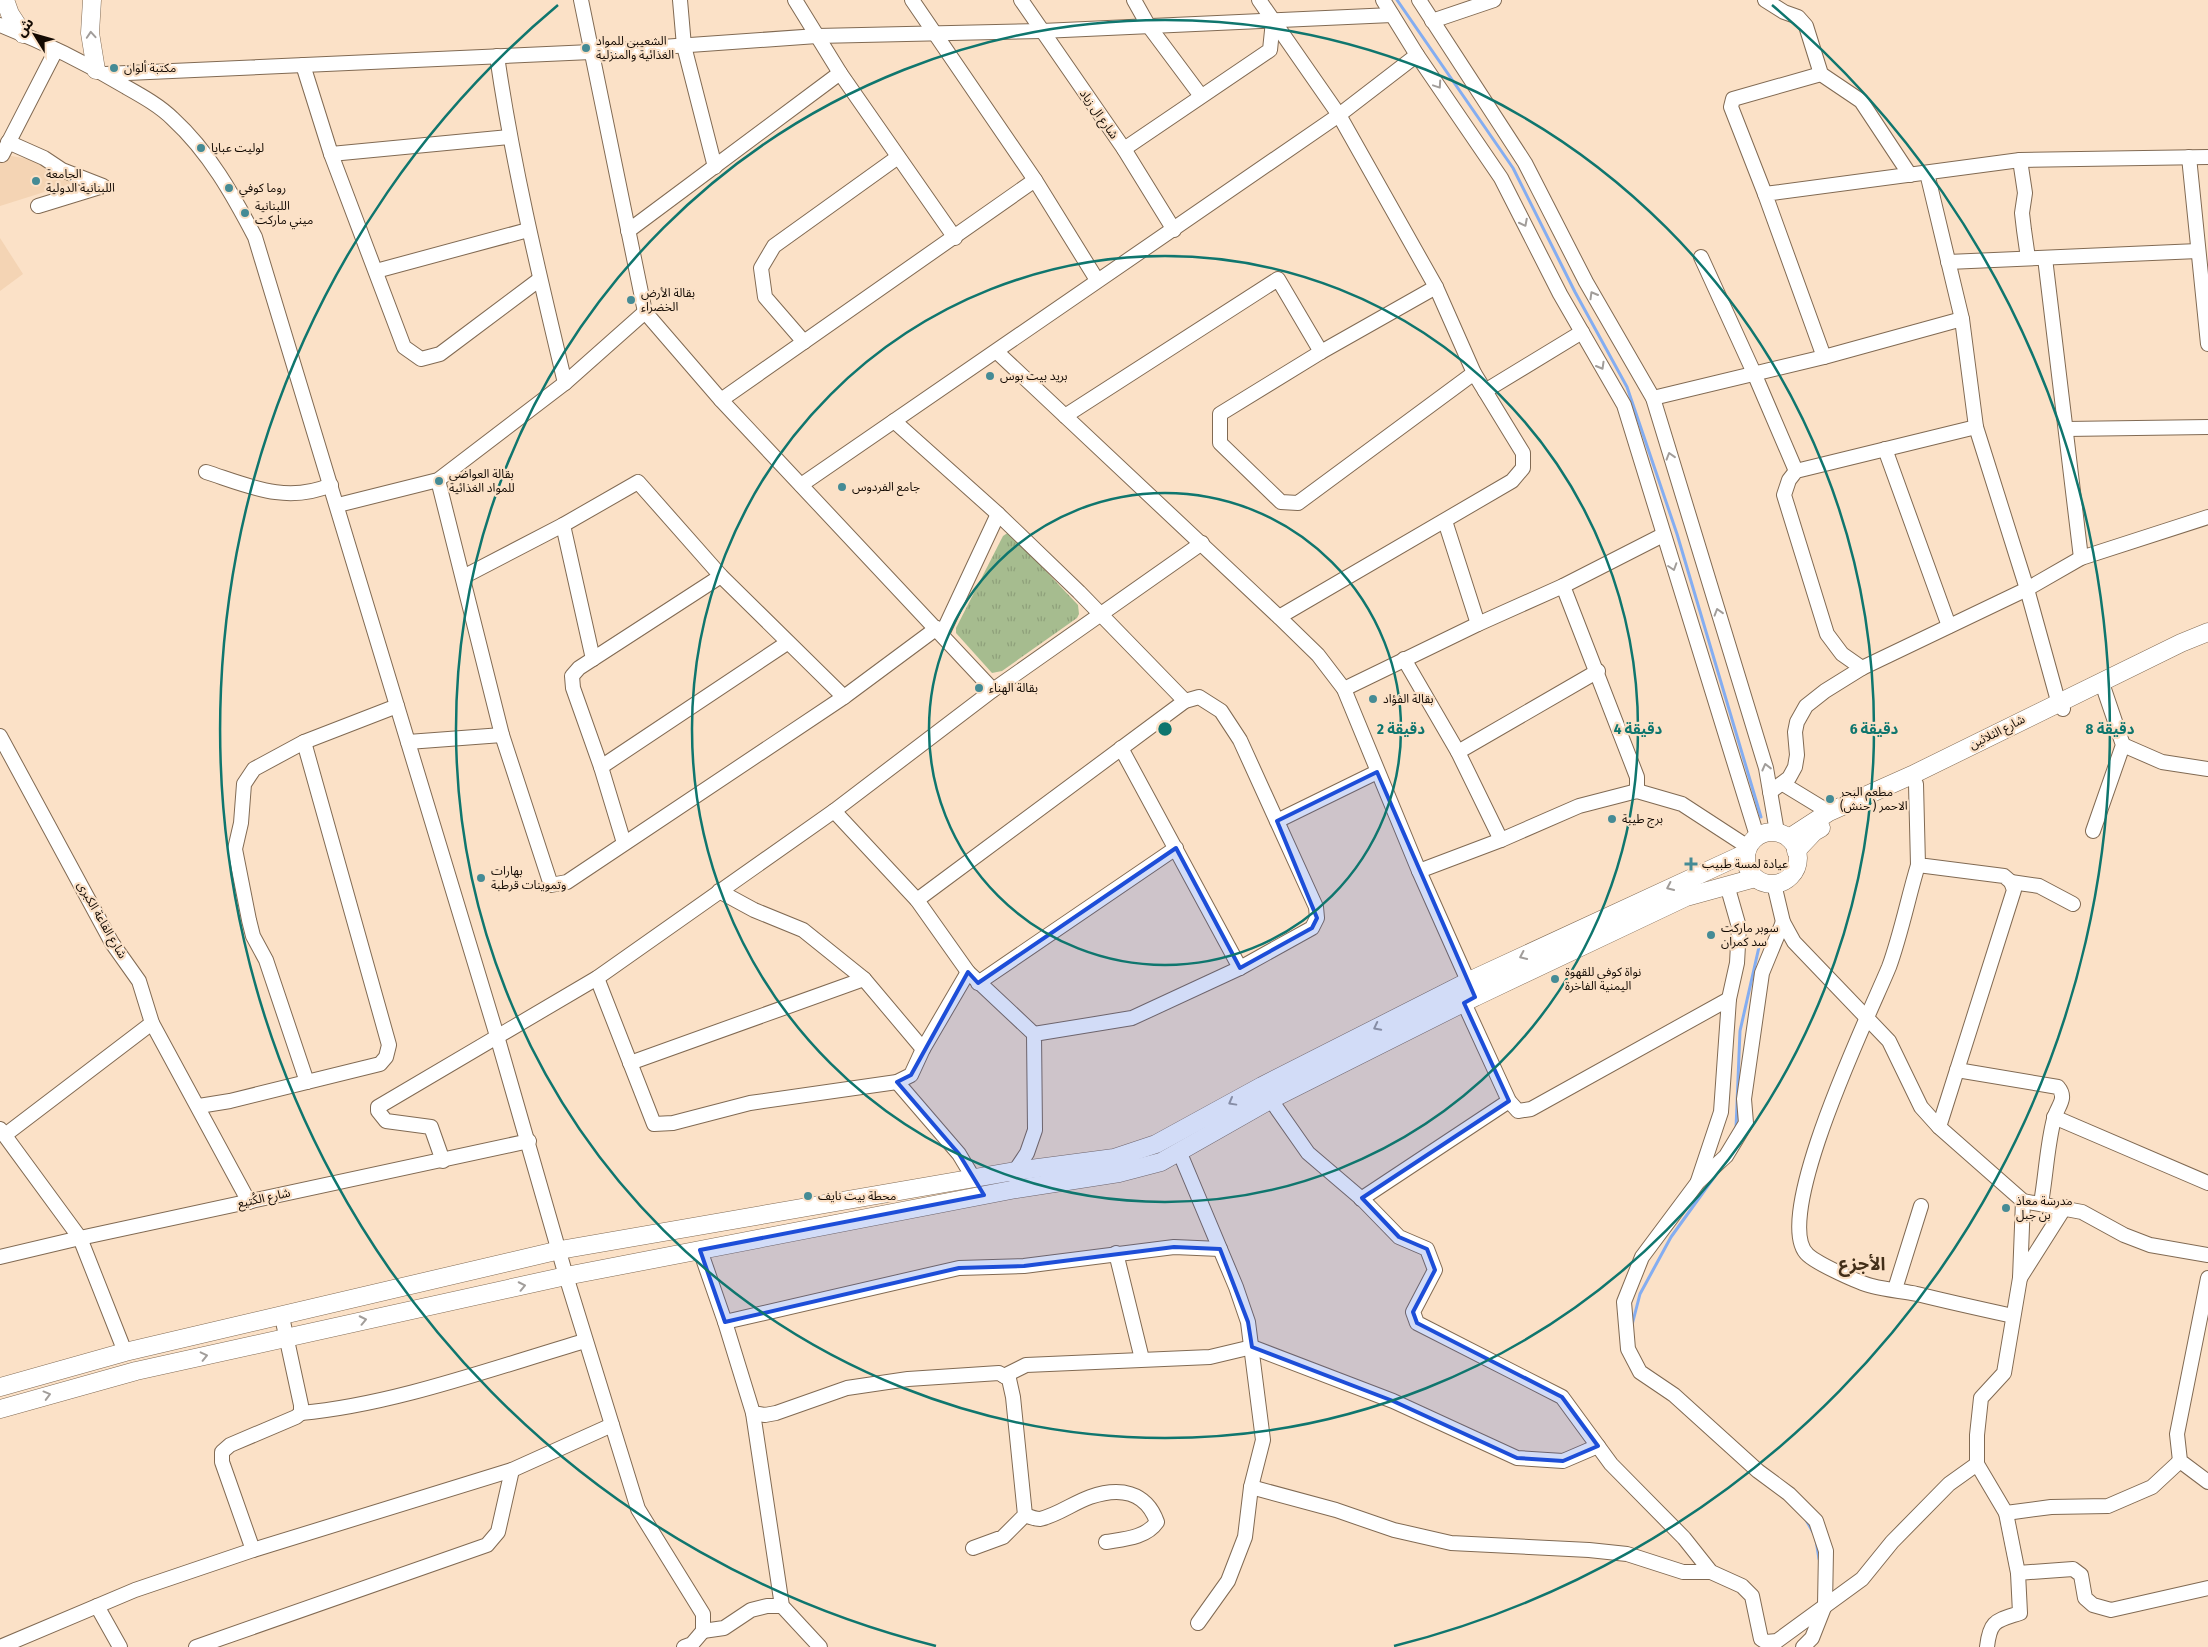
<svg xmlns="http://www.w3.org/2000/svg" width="2208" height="1647" font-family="'Fira Sans Condensed','Noto Sans Arabic',sans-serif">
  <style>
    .built { fill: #f4d4b4 }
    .park { fill: url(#park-tufts) }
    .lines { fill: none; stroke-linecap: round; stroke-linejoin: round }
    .stream { stroke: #84adf1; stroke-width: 3 }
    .minor-casing { stroke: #816a53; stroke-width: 16 }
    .major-casing { stroke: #816a53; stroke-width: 19 }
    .minor { stroke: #fff; stroke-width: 14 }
    .major { stroke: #fff; stroke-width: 18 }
    .oneway { stroke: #a19d9a }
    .marked { fill: #1d4ed8; fill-opacity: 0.2; stroke: #1d4ed8; stroke-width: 4; stroke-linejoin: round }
    .ring { fill: none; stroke: #0f766e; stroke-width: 2.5 }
    .poi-dot { fill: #458b95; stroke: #fbe1c7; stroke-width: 2 }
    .labels { text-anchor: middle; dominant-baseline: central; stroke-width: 4.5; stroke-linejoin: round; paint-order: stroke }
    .poi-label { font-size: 12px; fill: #130a03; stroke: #fbe1c7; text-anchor: start }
    .street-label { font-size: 12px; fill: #130a03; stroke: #fbe1c7 }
    .district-label { font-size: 18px; font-weight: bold; fill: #422e18; stroke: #fbe1c7 }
    .centre { fill: #0f766e; stroke: #fbe1c7; stroke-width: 2.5 }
    .ring-label { font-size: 15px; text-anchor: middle; font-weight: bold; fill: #0f766e; stroke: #fbe1c7; stroke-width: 4.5; stroke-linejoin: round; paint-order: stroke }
  </style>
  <defs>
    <pattern id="park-tufts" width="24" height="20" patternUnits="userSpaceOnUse" patternTransform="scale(1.25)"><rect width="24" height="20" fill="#a6bc8f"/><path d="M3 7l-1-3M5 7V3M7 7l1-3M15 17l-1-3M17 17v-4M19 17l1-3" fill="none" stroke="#8ea07a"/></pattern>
  </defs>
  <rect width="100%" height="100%" fill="#fbe1c7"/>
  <g class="built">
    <polygon points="0,154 34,160 70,179 73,183 0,206"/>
    <polygon points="0,238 23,274 0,291"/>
  </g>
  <polygon class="park" points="1009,532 1078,605 1079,614 1077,618 1002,671 992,673 956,633 956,628 1003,536"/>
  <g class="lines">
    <g class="stream">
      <polyline points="1397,0 1513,168 1575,292 1627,387 1677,534 1761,817"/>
      <polyline points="1736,1128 1740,1031 1759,947"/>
      <polyline points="1632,1325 1640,1294 1671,1237 1720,1169"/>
      <polyline points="1806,1520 1814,1534"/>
      <polyline points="1816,1540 1819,1559"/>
    </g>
    <defs>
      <g id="minor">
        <polyline points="581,0 645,312 721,400 993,690"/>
        <polyline points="680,0 684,46 715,167"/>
        <polyline points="795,0 840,73 955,238"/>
        <polyline points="912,0 1035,180 1097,280"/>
        <polyline points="1021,0 1124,149 1174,230"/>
        <polyline points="1134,0 1148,25 1201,96"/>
        <polyline points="1259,0 1339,115 1436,287 1474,373 1523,453 1523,468 1512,481 1279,617"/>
        <polyline points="1383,0 1417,55 1501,178 1560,294 1624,405 1757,836"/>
        <polyline points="1419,0 1525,163 1586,282 1653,398 1766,768 1777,832"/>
        <polyline points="1765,0 1784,12 1798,17 1806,26 1821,74 1861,101 1910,175"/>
        <polyline points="1432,21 1494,0"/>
        <path d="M0,25C43,42 86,63 126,87C142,96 160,106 173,119C209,152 233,195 255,237L497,1036L566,1276L638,1509L703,1614V1631L692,1644L684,1647"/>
        <path d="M497,56C513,167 539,274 565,383"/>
        <polyline points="303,65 331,154 404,347 421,359 440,354 540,279"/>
        <polyline points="105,74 591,52 817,36 1042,31 1392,15"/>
        <polyline points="8,142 44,158 62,170 103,186 38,206"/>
        <polyline points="1124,149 1270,50 1273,21"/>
        <polyline points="331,154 509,137"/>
        <polyline points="2,155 56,50"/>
        <polyline points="2189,157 2208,344"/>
        <polyline points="2020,160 2025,193 2022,213 2024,230 2028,258"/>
        <polyline points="1927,173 1962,319 1976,427 2027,589 2058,701 2063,709"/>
        <polyline points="1765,194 1731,107 1733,99 1821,74"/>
        <polyline points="628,231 840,73"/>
        <polyline points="1701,257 1754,373 1796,471"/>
        <polyline points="2045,258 2081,558"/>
        <polyline points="1948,262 2198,251"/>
        <polyline points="376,271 528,230"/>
        <polyline points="1436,287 1321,352 1220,414 1220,443 1281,502 1298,503 1474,373"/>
        <polyline points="804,342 765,297 761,268 774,246 898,157"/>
        <polyline points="997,352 1279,617 1318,655 1344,689 1419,871 1472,990"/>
        <polyline points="1824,357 1765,194 2020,160 2208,157"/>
        <polyline points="1485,391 1582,332"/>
        <polyline points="1653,398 1824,357 1962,319"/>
        <polyline points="721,400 1035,180"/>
        <polyline points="1065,416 1278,279 1321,352"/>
        <polyline points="894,421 998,514 1079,592 1185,701"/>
        <polyline points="2066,429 2208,427"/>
        <polyline points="1885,449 1949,626"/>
        <path d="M206,472C249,486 286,504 331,485"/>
        <polyline points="438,480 502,735 551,885 567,882 844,697 937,628"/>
        <polyline points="801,485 1339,115 1417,55"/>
        <polyline points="338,505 438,480 565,383 645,312"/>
        <polyline points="1445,521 1478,624"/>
        <polyline points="563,525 593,659"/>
        <polyline points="463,577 563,525 638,482 721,576 844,697"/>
        <polyline points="1563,586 1637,777 1637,791"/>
        <polyline points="942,634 998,514"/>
        <polyline points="1404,659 1458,752 1501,840"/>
        <polyline points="1862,668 1842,654 1827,634 1784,495 1789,480 1796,471 1976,427"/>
        <polyline points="1344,689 1478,624 1563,586 1663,535"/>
        <polyline points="0,736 112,943 139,981 152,1023 249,1202"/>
        <polyline points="408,742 502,735"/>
        <polyline points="2123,745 2162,762 2208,769"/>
        <polyline points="1121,748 1240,968"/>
        <polyline points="1458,752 1598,671"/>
        <polyline points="601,767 787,643"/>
        <polyline points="1783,784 1829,812"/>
        <polyline points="1916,784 1918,865 2004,876 2011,882 2014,890 1939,1127"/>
        <polyline points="1770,792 1789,778 1795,767 1797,755 1795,732 1797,722 1806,706 1825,691 1862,668 2027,589 2081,558 2208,517"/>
        <polyline points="834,811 917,900 968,972 1034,1034"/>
        <polyline points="1277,821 1377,772"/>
        <polyline points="2093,831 2123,745 2104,689"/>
        <polyline points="624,843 601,767 573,688 572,676 579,668 721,576"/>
        <path d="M1918,865C1908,898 1901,934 1889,967C1871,1011 1769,1221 1808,1255C1818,1264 1859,1283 1872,1286C1887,1290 1902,1291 1917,1294C1949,1302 1981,1309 2013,1316"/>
        <polyline points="1419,871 1501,840 1579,806 1637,791 1682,804 1748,847"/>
        <polyline points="2011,882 2039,886 2073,904"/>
        <polyline points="1774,884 1783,922 1794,942 1889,1041 1921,1107 1939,1127 2023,1201 2082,1212 2124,1235 2150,1245 2208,1255"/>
        <polyline points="719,891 754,910 803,930 864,979 923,1049"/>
        <polyline points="917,900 1185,701 1199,697 1221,711 1240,740 1316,907 1317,918 1312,928 1240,968 1132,1018 1034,1034 1035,1130 1027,1153 1015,1171 1015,1177"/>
        <polyline points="1783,922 1762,973 1744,1099 1746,1123 1726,1156 1698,1182 1642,1257 1624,1302 1628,1349 1640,1372 1674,1395 1758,1471 1789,1494 1816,1521 1826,1551 1825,1605 1812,1638 1803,1647"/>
        <polyline points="597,978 654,1124 673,1123 750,1103 897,1082 911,1075 923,1049 968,972"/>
        <polyline points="978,983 1176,848"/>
        <polyline points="1464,1003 1509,1101 1518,1111 1531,1109 1729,999"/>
        <polyline points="630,1063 864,979"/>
        <path d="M1957,1070L2058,1087C2068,1099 2057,1106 2054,1119C2047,1146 2046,1175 2041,1203"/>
        <polyline points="307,1082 266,960 253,936 249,920 235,849 241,823 244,784 254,769 304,742 397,706"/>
        <polyline points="897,1082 959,1154 974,1179"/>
        <polyline points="1266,1093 1308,1153 1363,1200 1399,1237 1427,1249 1435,1270 1413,1312 1417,1323 1562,1397 1611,1464 1684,1538 1711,1572 1742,1586 1752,1596 1761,1639 1766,1642 1777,1641 1862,1579 1892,1542 1949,1484 1977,1464 1977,1435 1981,1398 2004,1373 2020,1278 2023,1201"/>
        <polyline points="199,1106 230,1101 380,1064 386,1057 389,1045 304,742"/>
        <polyline points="2054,1117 2208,1183"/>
        <polyline points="0,1129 80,1238 125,1352"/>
        <polyline points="5,1135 152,1023"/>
        <polyline points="1179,1151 1236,1287 1248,1322 1263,1440 1251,1487 1245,1537 1228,1581 1198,1623"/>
        <polyline points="443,1161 431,1127 386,1121 378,1111 378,1107 597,978 834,811 993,690 1202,543"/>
        <polyline points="1698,1181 1721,1112 1729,999 1737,963 1739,927 1727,885"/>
        <polyline points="1361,1199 1509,1101"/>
        <polyline points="700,1250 725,1322 959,1268 1024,1266 1174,1247 1220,1249"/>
        <polyline points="1116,1253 1142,1359"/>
        <polyline points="0,1257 80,1238 529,1141"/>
        <polyline points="2020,1278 2065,1207"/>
        <polyline points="2208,1278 2177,1434 2180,1461 2208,1482"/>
        <polyline points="1895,1289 1921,1206"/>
        <polyline points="725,1322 753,1413 765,1415 776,1413 847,1388 908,1379 999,1373 1009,1379 1013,1397 1025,1515 1003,1537 973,1548"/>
        <polyline points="1004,1376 1026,1365 1210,1357 1252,1347 1393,1401 1517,1458 1563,1461 1598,1446"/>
        <path d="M301,1413C393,1405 496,1367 585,1341"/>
        <polyline points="753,1413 782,1606 820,1647"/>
        <polyline points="1977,1464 2006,1513 2051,1507 2108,1506 2152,1487 2180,1461"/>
        <polyline points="1251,1487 1336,1510 1394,1530 1451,1543 1589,1550 1627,1554 1683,1572 1711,1572"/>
        <polyline points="2006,1513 2018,1573"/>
        <path d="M1025,1515C1030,1517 1036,1519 1040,1519C1058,1515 1073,1503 1090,1497C1119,1487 1146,1491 1157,1522C1146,1538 1124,1539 1106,1542"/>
        <polyline points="253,1550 222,1462 222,1452 230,1445 296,1417 301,1413 301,1405 282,1317"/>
        <polyline points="97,1606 120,1647"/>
        <polyline points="703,1631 724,1628 751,1610 767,1606 782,1606"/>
        <polyline points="0,1647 135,1590 253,1550 512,1470 612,1425"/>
        <polyline points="196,1647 487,1545 498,1532 512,1470"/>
        <path d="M1987,1647C1990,1620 1996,1621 2020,1613L2018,1573L2073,1569L2081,1575L2085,1598L2093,1605L2111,1610L2208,1588"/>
      </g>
      <g id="major">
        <polyline points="5,0 10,14 23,34"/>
        <polyline points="92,0 90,33 96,70"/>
        <circle cx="1772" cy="858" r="26"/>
        <polyline points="1789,838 1829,812 1912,775 2181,643 2208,632"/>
        <polyline points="1796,851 1814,832 1821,828"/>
        <polyline points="0,1387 125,1352 560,1250 1015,1171 1114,1158 1156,1144 1262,1086 1469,981 1746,853"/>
        <polyline points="0,1409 136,1371 566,1276 1016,1189 1119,1173 1161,1162 1270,1100 1475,997 1686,897 1755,878"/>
      </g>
    </defs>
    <use href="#minor" class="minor-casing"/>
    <use href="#major" class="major-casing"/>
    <use href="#minor" class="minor"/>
    <use href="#major" class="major"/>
  </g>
  <defs><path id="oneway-chevron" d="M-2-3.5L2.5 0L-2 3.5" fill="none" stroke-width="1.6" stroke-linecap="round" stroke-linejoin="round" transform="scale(1.25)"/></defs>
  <g class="oneway">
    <use href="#oneway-chevron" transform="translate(91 35) rotate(-94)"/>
    <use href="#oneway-chevron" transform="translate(1438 85) rotate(56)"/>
    <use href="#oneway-chevron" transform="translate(1524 223) rotate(63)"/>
    <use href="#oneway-chevron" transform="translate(1593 295) rotate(-120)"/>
    <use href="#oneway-chevron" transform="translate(1601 366) rotate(60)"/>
    <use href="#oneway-chevron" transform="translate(1670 456) rotate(-107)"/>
    <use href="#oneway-chevron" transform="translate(1673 567) rotate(72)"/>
    <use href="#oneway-chevron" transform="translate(1718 612) rotate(-107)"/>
    <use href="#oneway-chevron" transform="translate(1766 767) rotate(-104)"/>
    <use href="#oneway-chevron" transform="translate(1670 887) rotate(155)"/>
    <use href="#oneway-chevron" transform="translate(1523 956) rotate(155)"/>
    <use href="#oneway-chevron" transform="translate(1377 1027) rotate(153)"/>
    <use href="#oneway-chevron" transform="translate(1232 1102) rotate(151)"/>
    <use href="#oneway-chevron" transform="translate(522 1286) rotate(-12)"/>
    <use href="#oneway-chevron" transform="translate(363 1320) rotate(-12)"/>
    <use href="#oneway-chevron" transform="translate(204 1356) rotate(-13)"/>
    <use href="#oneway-chevron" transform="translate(47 1395) rotate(-15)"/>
  </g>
  <path class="marked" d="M1377,772L1475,997L1464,1003L1509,1101L1362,1198L1399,1237L1427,1249L1435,1270L1413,1312L1417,1323L1562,1397L1598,1446L1563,1461L1517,1458L1393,1401L1252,1347L1248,1322L1220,1249L1174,1247L1024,1266L959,1268L725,1322L700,1250L984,1195L959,1154L897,1082L911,1075L968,972L978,983L1176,848L1240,968L1312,928L1317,918L1277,821Z"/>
  <g class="ring">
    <circle cx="1165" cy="729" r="236"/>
    <circle cx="1165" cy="729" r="473"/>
    <circle cx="1165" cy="729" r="709"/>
    <path d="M936 1646A945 945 0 0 1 558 5M1772 5A945 945 0 0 1 1394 1646"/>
  </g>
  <g class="poi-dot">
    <circle cx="586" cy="48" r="5"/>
    <circle cx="114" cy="68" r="5"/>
    <circle cx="201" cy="148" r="5"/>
    <circle cx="36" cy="181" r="5"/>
    <circle cx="229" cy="188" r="5"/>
    <circle cx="245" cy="213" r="5"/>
    <circle cx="631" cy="300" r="5"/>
    <circle cx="990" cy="376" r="5"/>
    <circle cx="439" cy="481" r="5"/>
    <circle cx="842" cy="487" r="5"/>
    <circle cx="979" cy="688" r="5"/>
    <circle cx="1373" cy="699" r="5"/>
    <circle cx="1830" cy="799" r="5"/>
    <circle cx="1612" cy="819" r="5"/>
    <path d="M1688.5 856.5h5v5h5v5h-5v5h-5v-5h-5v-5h5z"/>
    <circle cx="481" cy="878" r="5"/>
    <circle cx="1711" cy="935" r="5"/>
    <circle cx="1555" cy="979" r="5"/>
    <circle cx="808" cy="1196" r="5"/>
    <circle cx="2006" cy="1208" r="5"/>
  </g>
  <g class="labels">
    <g class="poi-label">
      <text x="596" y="41">الشعيبي للمواد<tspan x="596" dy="14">الغذائية والمنزلية</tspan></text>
      <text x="124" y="68">مكتبة ألوان</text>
      <text x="211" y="148">لوليت عبايا</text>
      <text x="46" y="174">الجامعة<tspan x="46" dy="14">اللبنانية الدولية</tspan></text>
      <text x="239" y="188">روما كوفي</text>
      <text x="255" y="206">اللبنانية<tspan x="255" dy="14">ميني ماركت</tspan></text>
      <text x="641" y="293">بقالة الأرض<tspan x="641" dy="14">الخضراء</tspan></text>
      <text x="1000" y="376">بريد بيت بوس</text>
      <text x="449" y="474">بقالة العواضي<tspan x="449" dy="14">للمواد الغذائية</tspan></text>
      <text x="852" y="487">جامع الفردوس</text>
      <text x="989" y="688">بقالة الهناء</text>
      <text x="1383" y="699">بقالة الفؤاد</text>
      <text x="1840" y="792">مطعم البحر<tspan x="1840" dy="14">الاحمر ( حنش)</tspan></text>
      <text x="1622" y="819">برج طيبة</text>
      <text x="1702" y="864">عيادة لمسة طبيب</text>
      <text x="491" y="871">بهارات<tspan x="491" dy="14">وتموينات قرطبة</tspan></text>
      <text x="1721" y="928">سوبر ماركت<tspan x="1721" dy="14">سد كمران</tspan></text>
      <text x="1565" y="972">نواة كوفي للقهوة<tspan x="1565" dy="14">اليمنية الفاخرة</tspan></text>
      <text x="818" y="1196">محطة بيت نايف</text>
      <text x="2016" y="1201">مدرسة معاذ<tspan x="2016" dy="14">بن جبل</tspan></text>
    </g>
    <g class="street-label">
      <text transform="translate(1099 114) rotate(55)">شارع ال زياد</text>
      <text transform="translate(1997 732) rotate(-27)">شارع الثلاثين</text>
      <text transform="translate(102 920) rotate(60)">شارع القاعة الكبرى</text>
      <text transform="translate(264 1198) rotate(-12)">شارع الكُتيع</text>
    </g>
    <g class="district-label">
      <text x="1862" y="1264">الأجزع</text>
    </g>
  </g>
  <circle cx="1165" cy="729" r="8" class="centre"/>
  <g class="ring-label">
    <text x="1401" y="734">2 دقيقة</text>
    <text x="1638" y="734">4 دقيقة</text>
    <text x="1874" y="734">6 دقيقة</text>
    <text x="2110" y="734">8 دقيقة</text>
  </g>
  <g transform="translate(35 35) rotate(307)" stroke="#fbe1c7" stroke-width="4" paint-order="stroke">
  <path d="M0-4L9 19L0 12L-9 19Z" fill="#130a03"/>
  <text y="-8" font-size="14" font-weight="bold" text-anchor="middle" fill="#130a03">ش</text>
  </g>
</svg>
